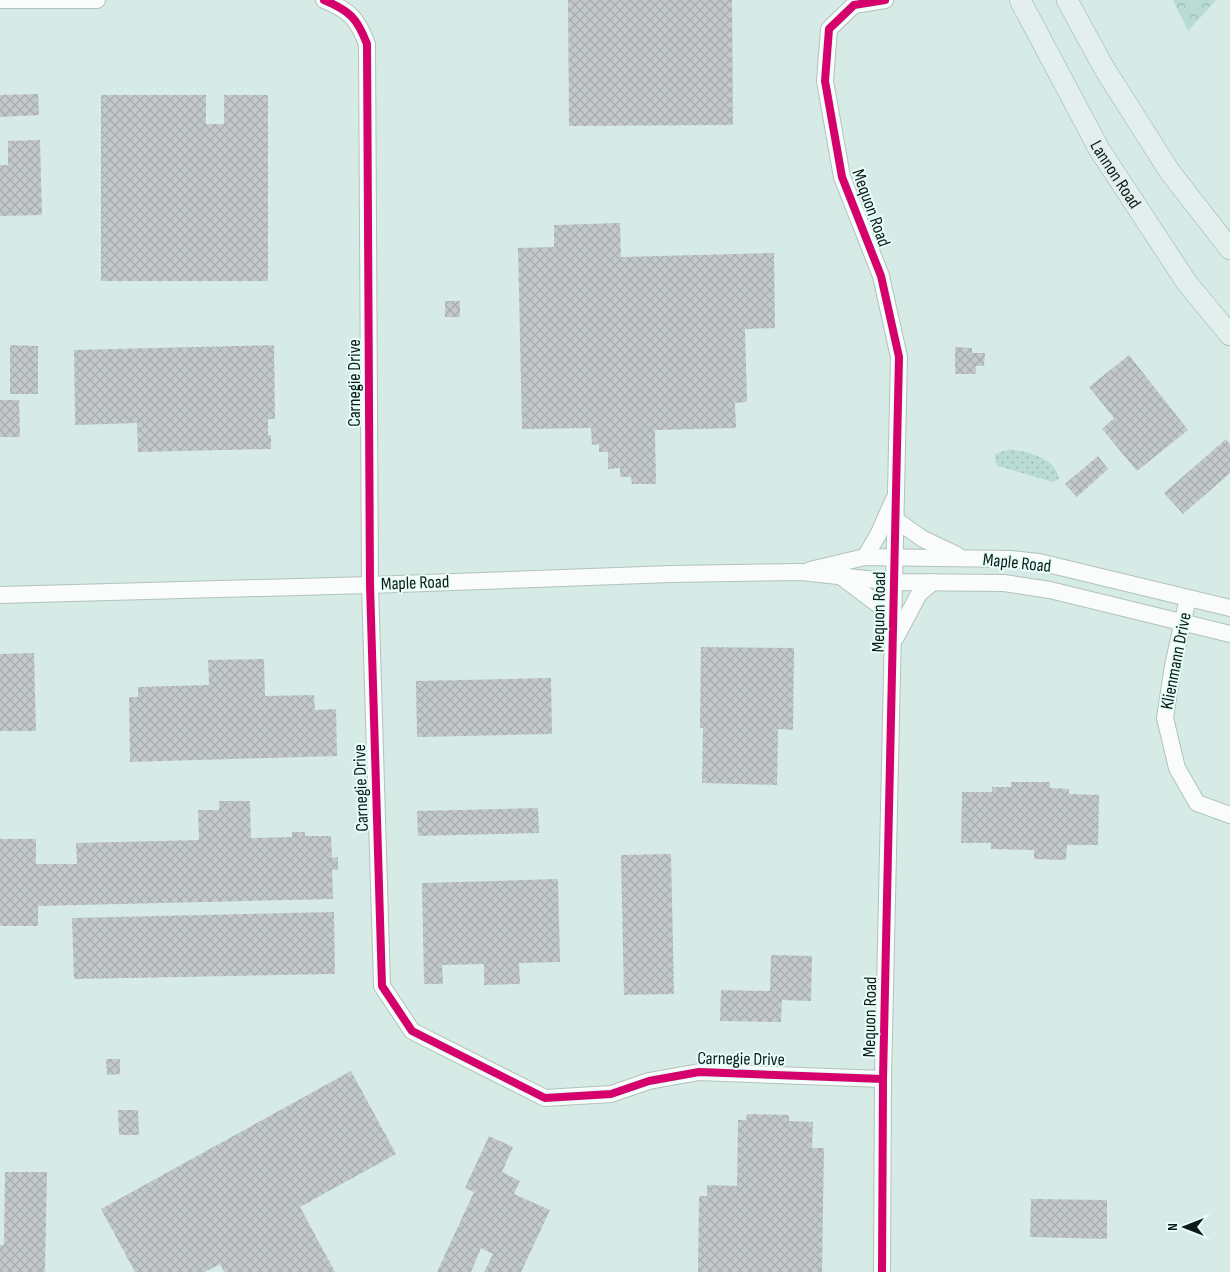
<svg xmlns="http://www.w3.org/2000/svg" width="1230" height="1272" font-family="'Sofia Sans Condensed',sans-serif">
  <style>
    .grass { fill: url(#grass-dots) }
    .park { fill: url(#park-crowns) }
    .building { fill: url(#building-cross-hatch) }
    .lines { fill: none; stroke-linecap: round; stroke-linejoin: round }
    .minor-casing { stroke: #b1c2be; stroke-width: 18 }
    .major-casing { stroke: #96b2ad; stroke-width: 22 }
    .minor { stroke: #f9fcfb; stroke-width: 16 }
    .major { stroke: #e2efed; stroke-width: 21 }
    .cycleway-casing { stroke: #e7fdf8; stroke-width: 11 }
    .cycleway { stroke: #d6006c; stroke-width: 8 }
    .labels { text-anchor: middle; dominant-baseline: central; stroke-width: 4; stroke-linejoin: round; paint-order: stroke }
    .street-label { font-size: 18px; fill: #0d1b18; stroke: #e7fdf8 }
  </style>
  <defs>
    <pattern id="grass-dots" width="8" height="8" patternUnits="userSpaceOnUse" patternTransform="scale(1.25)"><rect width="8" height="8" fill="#b8dbd3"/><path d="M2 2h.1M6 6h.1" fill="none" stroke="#9dbbb4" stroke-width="1.8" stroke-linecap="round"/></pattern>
    <pattern id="park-crowns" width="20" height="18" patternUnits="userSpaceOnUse" patternTransform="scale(1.25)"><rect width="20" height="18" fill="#b8dbd3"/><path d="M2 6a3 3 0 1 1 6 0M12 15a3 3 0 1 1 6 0" fill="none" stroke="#9dbbb4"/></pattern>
    <pattern id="building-cross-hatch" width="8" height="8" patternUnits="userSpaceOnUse" patternTransform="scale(1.25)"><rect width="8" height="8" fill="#c3c8ca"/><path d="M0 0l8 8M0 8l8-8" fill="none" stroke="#a6abad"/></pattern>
  </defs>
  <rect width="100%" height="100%" fill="#d6ebe6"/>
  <path class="grass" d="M1010,449C1028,452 1056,458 1059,479L1053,482L998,466L995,461V454Z"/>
  <polygon class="park" points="1173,0 1216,0 1188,31"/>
  <g class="building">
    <polygon points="568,0 732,0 733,125 569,126"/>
    <polygon points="38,94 39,115 0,117 0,95"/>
    <polygon points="101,95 206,95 206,124 224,124 224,95 268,95 268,281 101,281"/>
    <polygon points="40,140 42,215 0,216 0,165 8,165 8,141"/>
    <polygon points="620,223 621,257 774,253 775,328 745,329 747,402 735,403 736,428 655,430 656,484 632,484 631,477 620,477 620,468 608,469 608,452 599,452 599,444 592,445 591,428 522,429 518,248 554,247 554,225"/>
    <rect x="445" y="301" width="15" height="16"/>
    <polygon points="10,345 38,346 38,394 10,394"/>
    <polygon points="274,345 275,419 268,419 268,435 271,435 271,449 138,452 137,423 75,425 74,350"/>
    <polygon points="955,347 972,348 972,353 985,353 984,366 976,366 976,374 955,374"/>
    <polygon points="1129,355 1188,430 1137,471 1102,429 1114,418 1089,387"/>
    <polygon points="0,400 19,400 20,437 0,437"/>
    <polygon points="1226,439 1230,444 1230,473 1183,514 1164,493"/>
    <polygon points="1098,456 1108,469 1077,497 1065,484"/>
    <polygon points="701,647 794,648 793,730 778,729 777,785 702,783 703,728 700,728"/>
    <polygon points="34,653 36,731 0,731 0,654"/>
    <polygon points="264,659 265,696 314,695 315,710 336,709 337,756 130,762 129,697 138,697 138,687 209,685 208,660"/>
    <polygon points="551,678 552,734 417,737 416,681"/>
    <polygon points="1011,782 1050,782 1050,788 1069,789 1069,794 1099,795 1098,845 1067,845 1066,860 1034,859 1034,850 991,849 991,843 961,843 962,792 992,792 992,787 1011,787"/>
    <polygon points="219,801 250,801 251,838 292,837 292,832 305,832 305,836 331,836 332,858 338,857 338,870 332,870 333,899 38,906 38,926 0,926 0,839 36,839 36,864 77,864 76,843 199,840 198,810 219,810"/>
    <polygon points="538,808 539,833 418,836 417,811"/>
    <polygon points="671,854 674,994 624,995 621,855"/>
    <polygon points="558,879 560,962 519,963 520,984 484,985 484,964 442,965 443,984 424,984 422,883"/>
    <polygon points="334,912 335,974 74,979 72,918"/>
    <polygon points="771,955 812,956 811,1001 782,1000 781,1022 720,1021 721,990 770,991"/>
    <polygon points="106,1059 120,1059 120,1074 107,1075"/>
    <polygon points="351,1071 396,1154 300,1207 335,1272 224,1272 220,1264 205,1272 135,1272 101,1209"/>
    <polygon points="118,1110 138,1110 139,1135 119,1135"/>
    <polygon points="747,1114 789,1115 789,1121 813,1122 812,1148 824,1148 822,1272 698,1272 699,1196 707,1196 707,1185 737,1186 738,1120 746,1120"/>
    <polygon points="489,1136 513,1147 502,1172 520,1181 514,1194 550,1210 521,1272 484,1272 493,1254 481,1248 471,1272 437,1272 474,1192 465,1188"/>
    <polygon points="5,1172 47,1172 45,1272 0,1272 0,1245 4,1245"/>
    <polygon points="1031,1199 1107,1200 1107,1239 1030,1237"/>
  </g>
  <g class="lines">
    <defs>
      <g id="minor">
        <polyline points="0,0 97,0"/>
        <path d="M324,0C350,11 357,18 367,44L370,585L382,986L412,1031L545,1098L611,1094L649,1081L699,1072L883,1079"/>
        <polyline points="896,520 923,539 957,555"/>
        <polyline points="865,557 878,535 894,499"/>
        <polyline points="810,570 865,557 1011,559 1039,562 1230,608"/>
        <polyline points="843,578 879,605 894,621"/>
        <polyline points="0,595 370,585 671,574 801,572 894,582 1004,583 1050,590 1230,634"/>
        <polyline points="1188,598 1173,666 1165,718 1177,768 1197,803 1230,815"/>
        <polyline points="896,637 919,594 933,582"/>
        <polyline points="882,1272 883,1079 899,357 881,276 842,177 825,81 829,29 854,5 885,0"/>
      </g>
      <g id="major">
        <path id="s1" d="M1020,0L1099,149L1187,283L1230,335"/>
        <polyline points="1067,0 1104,68 1170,172 1230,249"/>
      </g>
    </defs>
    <use href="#minor" class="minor-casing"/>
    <use href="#major" class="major-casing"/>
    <use href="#minor" class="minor"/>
    <use href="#major" class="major"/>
    <defs>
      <g id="cycleway">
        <path d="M324,0C350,11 357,18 367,44L370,585L382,986L412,1031L545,1098L611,1094L649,1081L699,1072L883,1079"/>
        <polyline points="882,1272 883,1079 899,357 881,276 842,177 825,81 829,29 854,5 885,0"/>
      </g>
    </defs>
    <use href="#cycleway" class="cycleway-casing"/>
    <use href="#cycleway" class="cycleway"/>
  </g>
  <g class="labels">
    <g class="street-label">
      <text stroke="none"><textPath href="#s1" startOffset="199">Lannon Road</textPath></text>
      <text transform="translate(871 208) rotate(70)">Mequon Road</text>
      <text transform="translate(354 383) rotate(-90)">Carnegie Drive</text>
      <text transform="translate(1017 563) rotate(6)">Maple Road</text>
      <text transform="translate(415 583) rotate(-2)">Maple Road</text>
      <text transform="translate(879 612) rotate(-89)">Mequon Road</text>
      <text transform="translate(1176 661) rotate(-79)">Klienmann Drive</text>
      <text transform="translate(361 788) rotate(-92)">Carnegie Drive</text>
      <text transform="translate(870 1017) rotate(-89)">Mequon Road</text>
      <text transform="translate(741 1059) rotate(1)">Carnegie Drive</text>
    </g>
  </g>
  <g transform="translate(1185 1227) rotate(270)" stroke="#e7fdf8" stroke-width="4" paint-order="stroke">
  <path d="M0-4L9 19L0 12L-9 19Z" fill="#0d1b18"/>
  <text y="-8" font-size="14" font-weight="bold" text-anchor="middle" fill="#0d1b18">N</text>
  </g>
</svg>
